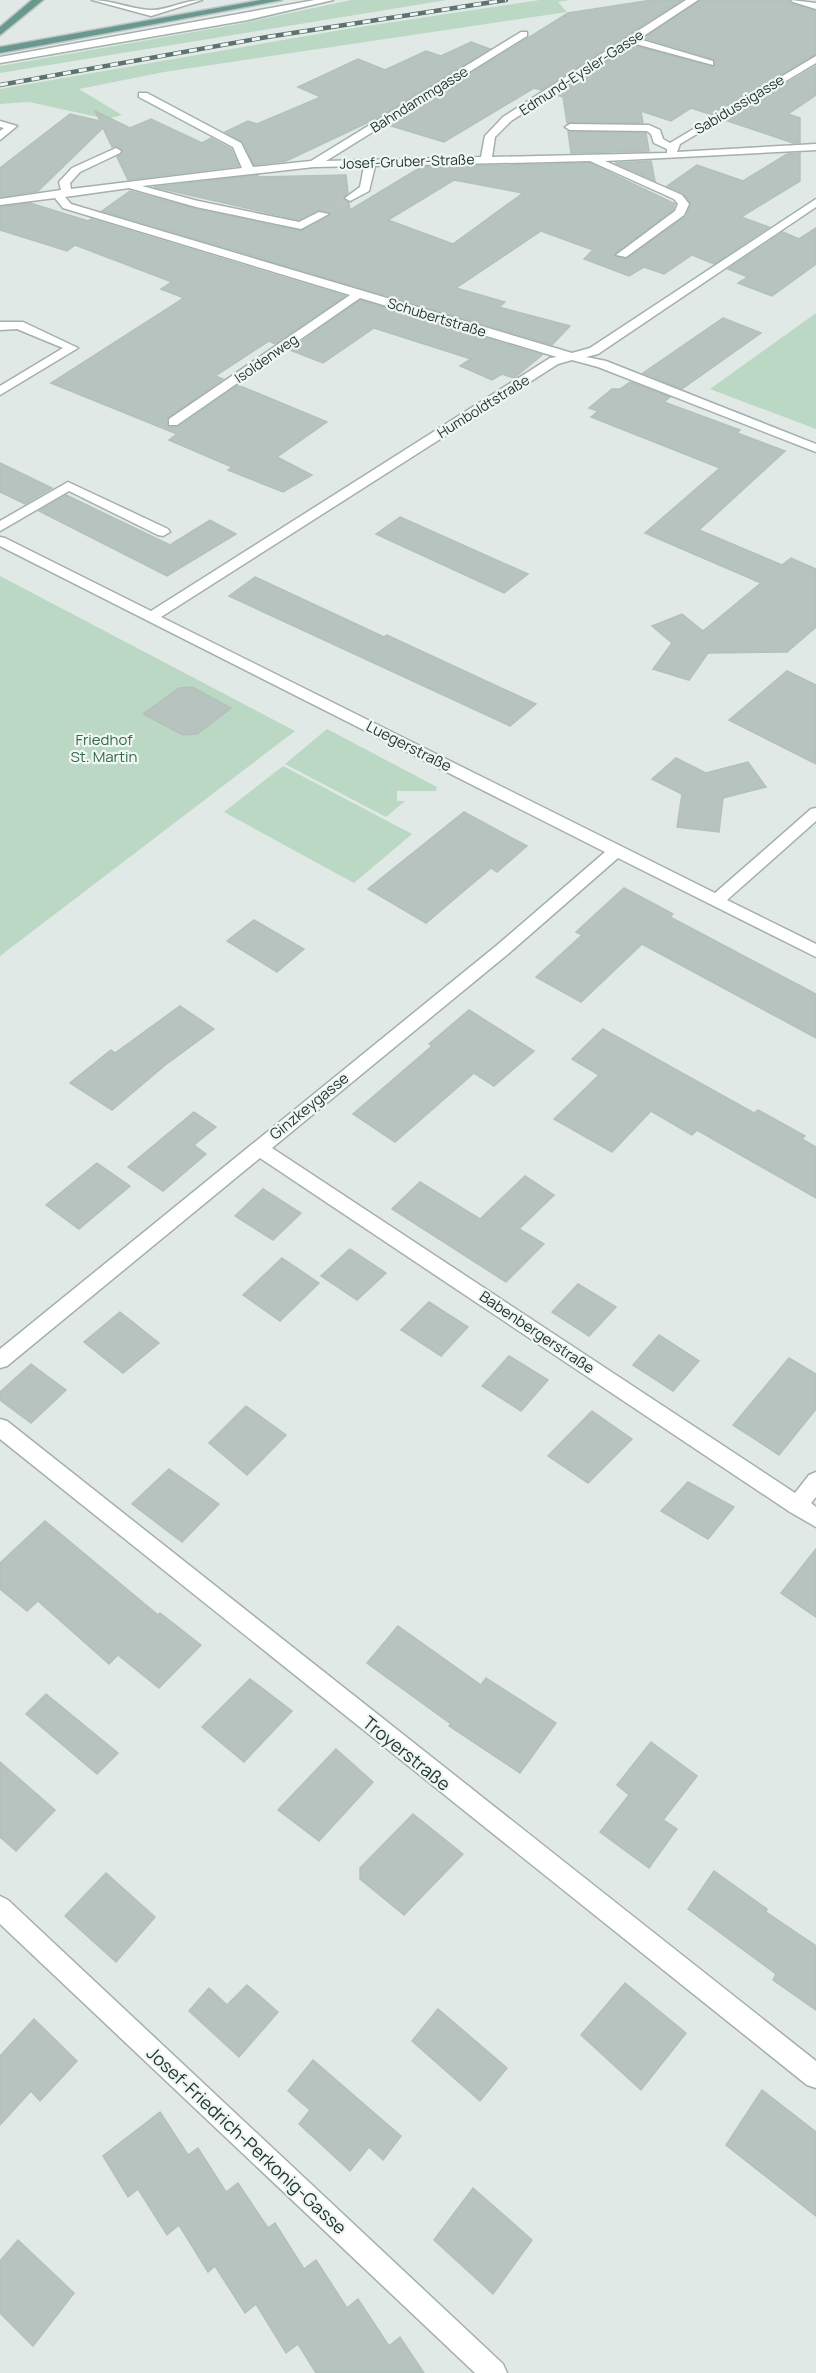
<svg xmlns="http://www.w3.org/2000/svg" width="816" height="2373" font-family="Manrope,sans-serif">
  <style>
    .green { fill: #bbd8c4 }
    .building { fill: #b6c3be; stroke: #b3c1bc; stroke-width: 1.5; fill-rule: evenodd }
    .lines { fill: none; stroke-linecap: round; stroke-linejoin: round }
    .minor-tunnel { stroke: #bac5c1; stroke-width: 10; stroke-dasharray: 10 5; stroke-linecap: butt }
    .minor-casing { stroke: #a4b0ac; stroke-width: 3 }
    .major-casing { stroke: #bdc3c2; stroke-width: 3 }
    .minor { fill: #fff; fill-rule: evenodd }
    .major { fill: #69998e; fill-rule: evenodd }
    .rail-casing { stroke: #5d736e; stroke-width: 4.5 }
    .rail { stroke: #f0f6f3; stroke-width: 3; stroke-dasharray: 8; stroke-linecap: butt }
    .labels { text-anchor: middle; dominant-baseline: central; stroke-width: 4.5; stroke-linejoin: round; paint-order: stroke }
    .far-street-label { font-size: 14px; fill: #233732; stroke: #f0f6f3 }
    .park-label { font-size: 15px; fill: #326949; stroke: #f0f6f3 }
    .street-label { font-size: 15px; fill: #233732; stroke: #f0f6f3 }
    .near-street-label { font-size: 18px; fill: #233732; stroke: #f0f6f3 }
  </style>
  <rect width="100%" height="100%" fill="#e0e9e5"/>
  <g class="green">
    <polygon points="351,0 447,0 0,73 0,66 239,24"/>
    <polygon points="540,0 570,0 558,2 567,12 164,72 79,89 122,115 107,119 29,102 0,104 0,89 347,29"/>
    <polygon points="816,313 816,429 710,389"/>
    <polygon points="0,576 295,731 0,956"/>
    <polygon points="327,729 437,787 436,791 397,791 397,801 405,801 386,817 285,764"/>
    <polygon points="283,766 412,834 354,883 224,812"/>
  </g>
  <g class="building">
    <polygon points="652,0 682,0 541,90 534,88 444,142 388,125 568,13"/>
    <polygon points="700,0 789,0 792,4 816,11 816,54 712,115 691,108 671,121 641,111 643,123 567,123 563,97 556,95 632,45 714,67 714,59 644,38"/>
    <polygon points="471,42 490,49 373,120 286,161 254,165 243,142 225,132 248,121 257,124 321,97 298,87 358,59 385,70 426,51 441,56"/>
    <polygon points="816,66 816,95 788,114 800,118 800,143 793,143 725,120"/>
    <polygon points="95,111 130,128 151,119 202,143 211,138 231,149 239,166 128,180 117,157 123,150 117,146 112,147 103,128 38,191 0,197 0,168 70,114 100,121"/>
    <polygon points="568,131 646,133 649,151 571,153"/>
    <path d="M800,153V181L741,217L769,227L714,264L692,255L664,274L644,267L629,276L584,259L593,250L541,231L456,288L505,302L499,307L570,326L552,345L102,211L130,191L196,209L301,231L330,216L331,213L318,210L299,220L154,187L258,175L256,177L346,175L348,193L343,199L349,203L350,210L421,167L590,163L675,204L673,210L614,255L626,259L686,216L691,203L683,193L667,186L697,165L743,181L787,154ZM454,180L523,193L453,244L388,220Z"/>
    <polygon points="651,161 655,181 615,163"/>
    <polygon points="30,203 88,221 91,219 345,296 275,344 269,341 215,376 223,379 167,419 167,427 178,427 238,385 327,422 277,457 312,475 283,492 228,470 232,467 169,440 177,434 51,383 184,298 161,289 172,282 75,245 67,251 0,230 0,207"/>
    <polygon points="816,228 816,264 772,296 738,283 748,277 728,269 783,232 799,239"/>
    <polygon points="360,300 542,355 514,378 502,374 492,380 460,366 471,359 374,328 323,363 290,350"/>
    <polygon points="723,318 761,333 682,389 643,373"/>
    <polygon points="630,382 670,397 664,402 740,430 737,433 785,451 699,530 782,565 791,558 816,569 816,627 787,652 708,653 689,680 653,669 672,643 652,626 682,614 703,631 761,583 645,533 720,468 591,417 598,411 589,408 612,389 620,389"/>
    <polygon points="0,463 52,488 25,504 0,492"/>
    <polygon points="66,495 170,545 210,520 236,534 167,576 39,511"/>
    <polygon points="400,517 528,574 504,593 376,534"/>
    <polygon points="255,577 384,637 387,635 536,704 510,726 229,596"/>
    <polygon points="787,671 816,685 816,764 729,720"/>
    <polygon points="192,687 231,708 197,734 183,735 143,714 179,688"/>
    <polygon points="676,758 706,773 748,762 766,787 723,798 719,832 677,827 682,794 652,779"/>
    <polygon points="464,812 527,846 497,872 491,868 426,923 368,889"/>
    <polygon points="624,888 673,914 670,917 816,994 816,1038 642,944 581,1002 536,977 582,935 576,932"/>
    <polygon points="254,920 304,949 277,972 227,941"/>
    <polygon points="180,1006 214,1029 164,1066 112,1110 70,1083 111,1050 115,1053"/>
    <polygon points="469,1010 534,1051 494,1086 474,1073 395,1142 353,1114 432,1046 429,1044"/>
    <polygon points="603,1029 754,1113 758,1110 805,1136 802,1139 816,1147 816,1198 697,1130 692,1135 651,1111 612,1152 554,1119 599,1075 572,1059"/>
    <polygon points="194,1112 216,1127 194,1145 206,1154 163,1191 128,1167"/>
    <polygon points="97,1163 130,1186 79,1229 46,1205"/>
    <polygon points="525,1176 554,1195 519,1229 544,1244 506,1282 392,1209 420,1182 480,1219"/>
    <polygon points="263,1189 301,1213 273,1240 235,1216"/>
    <polygon points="350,1249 386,1273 357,1300 321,1276"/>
    <polygon points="282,1258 319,1283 280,1321 243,1295"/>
    <polygon points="578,1284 616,1307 589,1336 552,1312"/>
    <polygon points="429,1302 468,1327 441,1356 401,1330"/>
    <polygon points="120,1312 159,1343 123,1373 84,1342"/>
    <polygon points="659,1335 699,1361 673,1391 633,1365"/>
    <polygon points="509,1356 548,1380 521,1411 482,1386"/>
    <polygon points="789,1358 816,1374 816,1409 779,1455 733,1425"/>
    <polygon points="31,1364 66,1390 31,1423 0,1400 0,1392"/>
    <polygon points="246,1406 286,1435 247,1475 209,1443"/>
    <polygon points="592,1411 632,1439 588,1483 548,1456"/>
    <polygon points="169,1469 219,1504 182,1542 132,1504"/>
    <polygon points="688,1482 734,1507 708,1539 661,1511"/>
    <polygon points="45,1521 158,1615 160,1613 201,1645 159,1688 118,1655 109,1664 38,1601 27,1611 0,1589 0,1563"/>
    <polygon points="816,1549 816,1617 781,1593"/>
    <polygon points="398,1626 481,1685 486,1678 556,1723 520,1773 449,1726 451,1724 367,1663"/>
    <polygon points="250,1679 292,1711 244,1762 202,1727"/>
    <polygon points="46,1694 118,1753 97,1774 26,1714"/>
    <polygon points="651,1742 697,1776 663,1820 677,1829 649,1868 600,1832 629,1795 617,1785"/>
    <polygon points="336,1749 373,1782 319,1841 278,1810"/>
    <polygon points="0,1762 55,1810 16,1851 0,1837"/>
    <polygon points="413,1814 463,1854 404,1915 360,1879 360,1868"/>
    <polygon points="714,1871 767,1909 766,1912 816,1946 816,2010 773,1980 776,1974 688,1909"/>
    <polygon points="106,1873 155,1917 116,1962 65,1916"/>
    <polygon points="625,1983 686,2033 641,2090 581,2035"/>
    <polygon points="247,1985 278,2012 239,2057 189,2011 209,1988 227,2005"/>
    <polygon points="438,2009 507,2068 480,2101 412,2041"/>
    <polygon points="34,2019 77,2061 40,2101 31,2091 0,2125 0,2056"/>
    <polygon points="313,2060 401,2136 383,2160 369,2147 350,2171 299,2124 310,2110 288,2091"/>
    <polygon points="762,2090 816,2132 816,2216 726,2145"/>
    <polygon points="160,2112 188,2155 198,2148 226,2192 238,2183 268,2228 275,2223 304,2269 316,2260 347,2308 358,2299 389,2346 400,2337 424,2373 316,2373 298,2344 286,2353 256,2304 245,2313 215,2266 208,2272 179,2225 167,2235 138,2189 128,2197 103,2156"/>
    <polygon points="473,2188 532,2240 493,2294 434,2240"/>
    <polygon points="18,2240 74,2293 33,2346 0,2313 0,2261"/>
  </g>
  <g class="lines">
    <polyline class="minor-tunnel" points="323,214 350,198"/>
    <defs>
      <g id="minor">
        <path d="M92,0C112,0 130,9 150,10C166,11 184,0 202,0L151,16Z"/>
        <polygon points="315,0 333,0 248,20 0,63 0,57"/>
        <polygon points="686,0 698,0 639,39 713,61 713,65 632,43 511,121 495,137 492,157 667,153 667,149 654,143 651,134 647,131 570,130 565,127 570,124 649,125 660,130 663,139 670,143 816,56 816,63 680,144 677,152 816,144 816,150 605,161 682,195 689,204 684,215 626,257 616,255 675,211 678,204 674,199 590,161 375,166 369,191 350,201 345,198 360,187 364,166 314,167 142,186 198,201 299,222 319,212 329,214 301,229 196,207 129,188 65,197 71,204 572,353 590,348 816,199 816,207 598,354 586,357 606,361 816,444 816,452 598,367 572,360 558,364 161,617 715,893 811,809 816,808 816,821 727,900 816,944 816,957 618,858 508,954 272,1148 795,1493 809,1475 816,1472 816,1497 811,1503 816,1507 816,1527 790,1512 260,1158 7,1366 0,1368 0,1349 496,946 605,852 0,546 0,537 5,538 151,611 550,358 557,357 360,298 177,425 169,425 169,419 350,295 63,208 55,198 0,205 0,199 61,190 59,182 72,168 116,148 121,151 120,153 80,172 70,183 71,189 242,168 233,147 139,97 139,93 147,93 241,143 253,167 311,161 521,32 527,32 527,36 326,161 481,157 485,136 503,117"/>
        <polygon points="791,0 816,3 816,9 793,2"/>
        <polygon points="0,121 17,126 0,140 0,131 4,128 0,127"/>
        <polygon points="0,322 23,322 78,348 0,395 0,386 63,348 17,329 0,330"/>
        <polygon points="68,482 168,529 170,532 163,536 158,535 69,491 0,531 0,521"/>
        <polygon points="0,1419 7,1421 816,2061 816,2088 807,2085 0,1439"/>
        <polygon points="0,1896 8,1900 503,2364 507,2373 475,2373 0,1924"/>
      </g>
      <g id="major">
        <polygon points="32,0 43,0 0,35 0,27"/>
        <polygon points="261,0 282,0 0,53 0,47"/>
      </g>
    </defs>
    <use href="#minor" class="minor-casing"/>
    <use href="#major" class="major-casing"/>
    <use href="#minor" class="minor"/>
    <use href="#major" class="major"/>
    <defs>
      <polyline id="rail" points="0,85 267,37 506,0"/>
    </defs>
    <use href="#rail" class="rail-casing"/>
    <use href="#rail" class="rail"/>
  </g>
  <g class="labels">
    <g class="far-street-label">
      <text transform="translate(581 72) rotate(-33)">Edmund-Eysler-Gasse</text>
      <text transform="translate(419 99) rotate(-32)">Bahndammgasse</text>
      <text transform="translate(739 104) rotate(-31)">Sabidussigasse</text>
      <text transform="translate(407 161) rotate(-2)">Josef-Gruber-Straße</text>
      <text transform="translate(437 317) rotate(17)">Schubertstraße</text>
      <text transform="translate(266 358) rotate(-35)">Isoldenweg</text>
      <text transform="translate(483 406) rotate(-32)">Humboldtstraße</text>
    </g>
    <g class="park-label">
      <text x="104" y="739">Friedhof<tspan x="104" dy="17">St. Martin</tspan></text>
    </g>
    <g class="street-label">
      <text transform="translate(409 746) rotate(27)">Luegerstraße</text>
      <text transform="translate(309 1106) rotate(-39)">Ginzkeygasse</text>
      <text transform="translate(537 1332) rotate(34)">Babenbergerstraße</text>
    </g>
    <g class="near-street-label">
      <text transform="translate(407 1753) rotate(39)">Troyerstraße</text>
      <text transform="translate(247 2140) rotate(43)">Josef-Friedrich-Perkonig-Gasse</text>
    </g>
  </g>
</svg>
